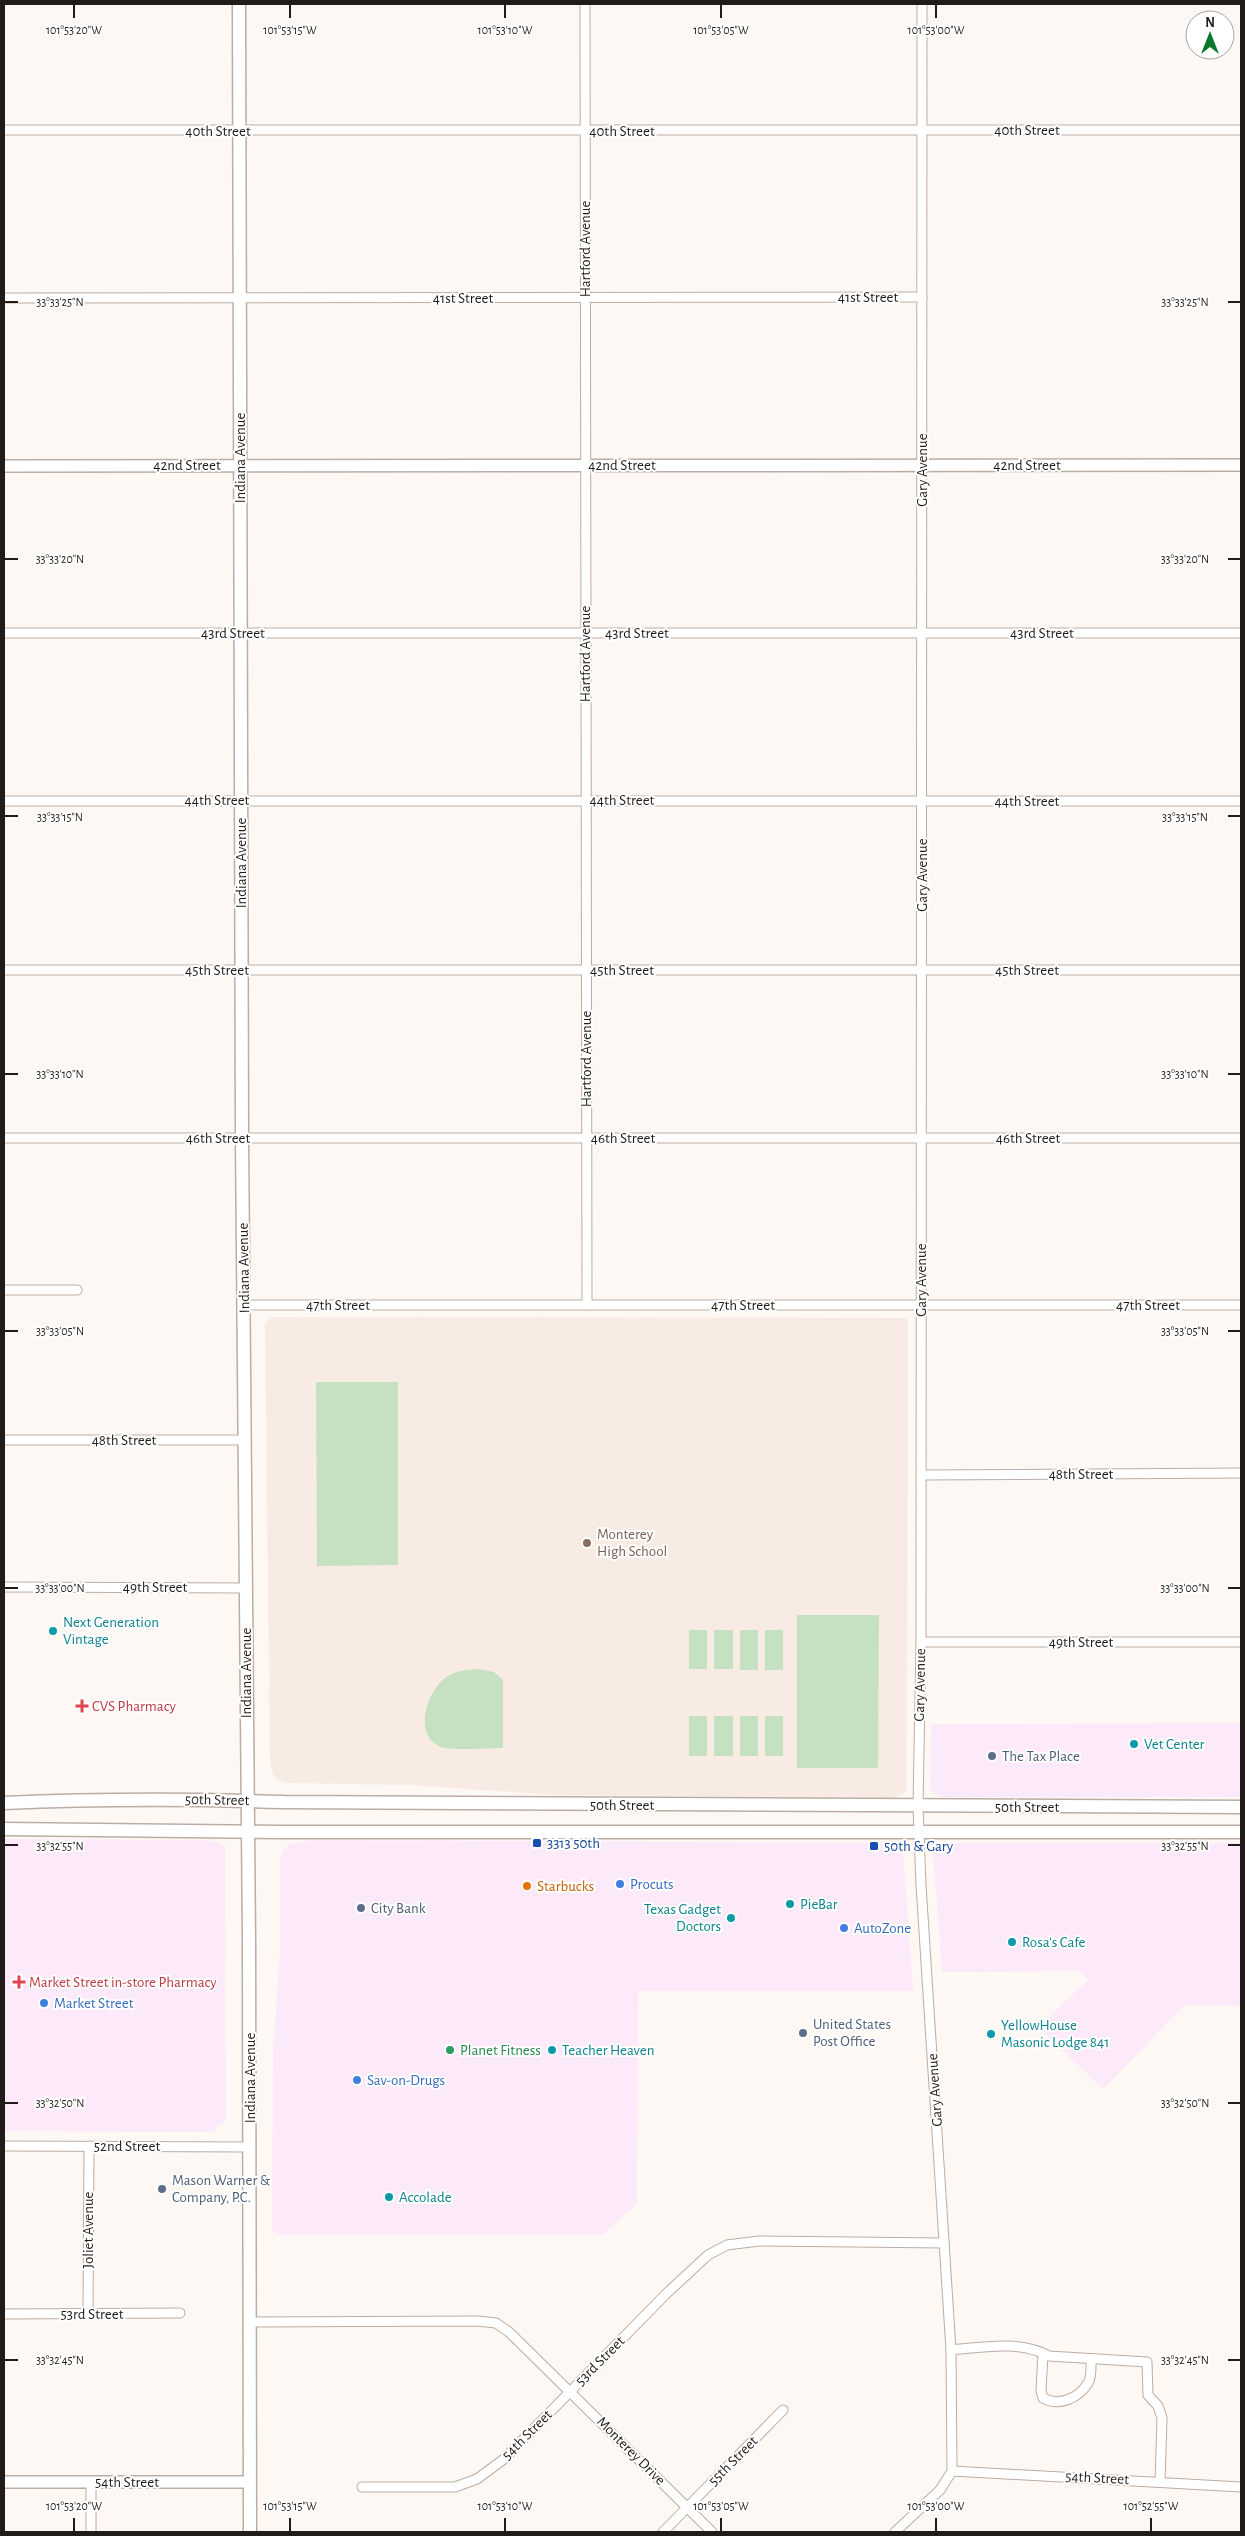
<svg xmlns="http://www.w3.org/2000/svg" width="1245" height="2536" font-family="'Alegreya Sans',sans-serif">
  <style>
    .commercial { fill: #fce9f9 }
    .built { fill: #f8ebe3 }
    .green { fill: #c6e1c2 }
    .lines { fill: none; stroke-linecap: round; stroke-linejoin: round }
    .minor-casing { stroke: #bbada4; stroke-width: 11 }
    .tertiary-casing { stroke: #bbada4; stroke-width: 14 }
    .secondary-casing { stroke: #bbada4; stroke-width: 15 }
    .minor { stroke: #fff; stroke-width: 9 }
    .tertiary { stroke: #fff; stroke-width: 11 }
    .secondary { stroke: #fff; stroke-width: 12 }
    .ticks { fill: none; stroke: #211c19; stroke-width: 2 }
    .education-dot { fill: #8d6e63; stroke: #fff; stroke-width: 2 }
    .culture-dot { fill: #0f9aa8; stroke: #fff; stroke-width: 2 }
    .health-dot { fill: #e0444e; stroke: #fff; stroke-width: 2 }
    .service-dot { fill: #5c6f8a; stroke: #fff; stroke-width: 2 }
    .transit-dot { fill: #1a4fb4; stroke: #fff; stroke-width: 2 }
    .shop-dot { fill: #3f7fe0; stroke: #fff; stroke-width: 2 }
    .food-dot { fill: #e8710a; stroke: #fff; stroke-width: 2 }
    .leisure-dot { fill: #2e9e5b; stroke: #fff; stroke-width: 2 }
    .labels { text-anchor: middle; dominant-baseline: central; stroke-width: 4; stroke-linejoin: round; paint-order: stroke }
    .street-label { font-size: 15px; fill: #211c19; stroke: #fff }
    .education-label { font-size: 15px; fill: #785e54; stroke: #fff; text-anchor: start }
    .culture-label { font-size: 15px; fill: #0d838f; stroke: #fff; text-anchor: start }
    .health-label { font-size: 15px; fill: #be3a42; stroke: #fff; text-anchor: start }
    .service-label { font-size: 15px; fill: #4e5e75; stroke: #fff; text-anchor: start }
    .transit-label { font-size: 15px; fill: #164399; stroke: #fff; text-anchor: start }
    .shop-label { font-size: 15px; fill: #366cbe; stroke: #fff; text-anchor: start }
    .food-label { font-size: 15px; fill: #c56008; stroke: #fff; text-anchor: start }
    .leisure-label { font-size: 15px; fill: #27864d; stroke: #fff; text-anchor: start }
    .ticks-label { font-size: 12px; text-anchor: middle; fill: #211c19; stroke: #fff; stroke-width: 4; stroke-linejoin: round; paint-order: stroke }
  </style>
  <rect width="100%" height="100%" fill="#fef8f4"/>
  <g class="commercial">
    <polygon points="1241,1723 1241,1796 1238,1797 943,1797 934,1794 930,1789 931,1724"/>
    <polygon points="4,1839 209,1840 220,1843 225,1847 226,2119 213,2132 4,2131"/>
    <polygon points="312,1840 892,1843 901,1847 903,1853 913,1991 638,1991 637,2203 603,2235 282,2235 272,2231 273,2054 280,1952 280,1859 283,1850 290,1844"/>
    <polygon points="945,1843 1241,1843 1241,2006 1185,2005 1103,2089 1038,2027 1088,1980 1080,1971 942,1972 933,1853 939,1845"/>
  </g>
  <polygon class="built" points="272,1317 906,1318 908,1321 907,1786 905,1792 896,1798 554,1795 411,1785 287,1783 277,1780 273,1774 270,1762 265,1324"/>
  <g class="green">
    <polygon points="316,1382 398,1382 398,1565 317,1566"/>
    <polygon points="797,1615 879,1615 878,1768 797,1768"/>
    <rect x="689" y="1630" width="18" height="39"/>
    <rect x="714" y="1630" width="19" height="39"/>
    <rect x="740" y="1630" width="18" height="40"/>
    <rect x="765" y="1630" width="18" height="40"/>
    <path d="M478,1669L494,1672L503,1680V1748C491,1748 450,1751 441,1747C412,1735 427,1689 448,1676C458,1670 466,1670 478,1669Z"/>
    <rect x="689" y="1716" width="18" height="40"/>
    <rect x="714" y="1716" width="19" height="40"/>
    <rect x="740" y="1716" width="18" height="40"/>
    <rect x="765" y="1716" width="18" height="40"/>
  </g>
  <g class="lines">
    <defs>
      <g id="minor">
        <polyline points="585,4 587,1305"/>
        <polyline points="4,130 1241,130"/>
        <polyline points="4,298 922,297"/>
        <polyline points="4,633 1241,633"/>
        <polyline points="4,801 1241,801"/>
        <polyline points="4,970 1241,970"/>
        <polyline points="4,1138 1241,1138"/>
        <polyline points="4,1290 77,1290"/>
        <polyline points="244,1305 1241,1305"/>
        <polyline points="4,1440 245,1440"/>
        <polyline points="921,1475 1241,1473"/>
        <polyline points="4,1587 245,1588"/>
        <polyline points="921,1642 1241,1642"/>
        <polyline points="4,2146 250,2147"/>
        <polyline points="4,2314 180,2313"/>
        <polyline points="88,2314 89,2146"/>
        <polyline points="250,2322 477,2321 496,2323 509,2332 712,2532"/>
        <path d="M951,2350C984,2347 1020,2340 1049,2356L1147,2362L1148,2395L1158,2406L1162,2418L1160,2482"/>
        <path d="M1043,2353L1041,2391L1043,2398C1059,2407 1079,2398 1088,2383C1092,2377 1091,2365 1091,2359"/>
        <polyline points="952,2471 1241,2487"/>
        <polyline points="91,2482 91,2532"/>
        <polyline points="362,2487 455,2487 477,2479 504,2459 666,2294 708,2255 727,2245 759,2241 944,2243"/>
        <polyline points="663,2532 783,2410"/>
        <polyline points="895,2532 940,2490 952,2471 951,2350 921,1885 918,1807 921,1642 922,4"/>
      </g>
      <g id="tertiary">
        <polyline points="4,466 1241,465"/>
        <polyline points="4,2482 250,2482"/>
      </g>
      <g id="secondary">
        <polyline points="239,4 242,1138 249,1942 250,2532"/>
        <path d="M4,1803C97,1799 190,1799 284,1802L1241,1807"/>
        <polyline points="4,1829 282,1832 1241,1832"/>
      </g>
    </defs>
    <use href="#minor" class="minor-casing"/>
    <use href="#tertiary" class="tertiary-casing"/>
    <use href="#secondary" class="secondary-casing"/>
    <use href="#minor" class="minor"/>
    <use href="#tertiary" class="tertiary"/>
    <use href="#secondary" class="secondary"/>
  </g>
  <path class="ticks" d="M74,5V18M290,5V18M505,5V18M721,5V18M936,5V18M5,302H18M1228,302H1240M5,559H18M1228,559H1240M5,816H18M1228,816H1240M5,1074H18M1228,1074H1240M5,1331H18M1228,1331H1240M5,1588H18M1228,1588H1240M5,1845H18M1228,1845H1240M5,2103H18M1228,2103H1240M5,2360H18M1228,2360H1240M74,2518V2531M290,2518V2531M505,2518V2531M721,2518V2531M936,2518V2531M1151,2518V2531"/>
  <circle class="education-dot" cx="587" cy="1543" r="5"/>
  <g class="culture-dot">
    <circle cx="53" cy="1631" r="5"/>
    <circle cx="1134" cy="1744" r="5"/>
    <circle cx="790" cy="1904" r="5"/>
    <circle cx="731" cy="1918" r="5"/>
    <circle cx="1012" cy="1942" r="5"/>
    <circle cx="991" cy="2034" r="5"/>
    <circle cx="552" cy="2050" r="5"/>
    <circle cx="389" cy="2197" r="5"/>
  </g>
  <g class="health-dot">
    <path d="M79.5 1698.5h5v5h5v5h-5v5h-5v-5h-5v-5h5z"/>
    <path d="M16.5 1974.5h5v5h5v5h-5v5h-5v-5h-5v-5h5z"/>
  </g>
  <g class="service-dot">
    <circle cx="992" cy="1756" r="5"/>
    <circle cx="361" cy="1908" r="5"/>
    <circle cx="803" cy="2033" r="5"/>
    <circle cx="162" cy="2189" r="5"/>
  </g>
  <g class="transit-dot">
    <rect x="532" y="1838" width="10" height="10" rx="2.5"/>
    <rect x="869" y="1841" width="10" height="10" rx="2.5"/>
  </g>
  <g class="shop-dot">
    <circle cx="620" cy="1884" r="5"/>
    <circle cx="844" cy="1928" r="5"/>
    <circle cx="44" cy="2003" r="5"/>
    <circle cx="357" cy="2080" r="5"/>
  </g>
  <circle class="food-dot" cx="527" cy="1886" r="5"/>
  <circle class="leisure-dot" cx="450" cy="2050" r="5"/>
  <g class="labels">
    <g class="street-label">
      <text x="1027" y="130">40th Street</text>
      <text x="218" y="131">40th Street</text>
      <text x="622" y="131">40th Street</text>
      <text transform="translate(585 249) rotate(-90)">Hartford Avenue</text>
      <text x="868" y="297">41st Street</text>
      <text x="463" y="298">41st Street</text>
      <text transform="translate(240 458) rotate(-90)">Indiana Avenue</text>
      <text x="187" y="465">42nd Street</text>
      <text x="622" y="465">42nd Street</text>
      <text x="1027" y="465">42nd Street</text>
      <text transform="translate(922 470) rotate(-90)">Gary Avenue</text>
      <text x="233" y="633">43rd Street</text>
      <text x="637" y="633">43rd Street</text>
      <text x="1042" y="633">43rd Street</text>
      <text transform="translate(585 654) rotate(-90)">Hartford Avenue</text>
      <text x="217" y="800">44th Street</text>
      <text x="622" y="800">44th Street</text>
      <text x="1027" y="801">44th Street</text>
      <text transform="translate(241 863) rotate(-90)">Indiana Avenue</text>
      <text transform="translate(922 875) rotate(-90)">Gary Avenue</text>
      <text x="217" y="970">45th Street</text>
      <text x="622" y="970">45th Street</text>
      <text x="1027" y="970">45th Street</text>
      <text transform="translate(586 1059) rotate(-90)">Hartford Avenue</text>
      <text x="218" y="1138">46th Street</text>
      <text x="623" y="1138">46th Street</text>
      <text x="1028" y="1138">46th Street</text>
      <text transform="translate(244 1268) rotate(-91)">Indiana Avenue</text>
      <text transform="translate(921 1280) rotate(-90)">Gary Avenue</text>
      <text x="338" y="1305">47th Street</text>
      <text x="743" y="1305">47th Street</text>
      <text x="1148" y="1305">47th Street</text>
      <text x="124" y="1440">48th Street</text>
      <text x="1081" y="1474">48th Street</text>
      <text x="155" y="1587">49th Street</text>
      <text x="1081" y="1642">49th Street</text>
      <text transform="translate(246 1673) rotate(-90)">Indiana Avenue</text>
      <text transform="translate(920 1685) rotate(-89)">Gary Avenue</text>
      <text transform="translate(217 1800) rotate(1)">50th Street</text>
      <text x="622" y="1805">50th Street</text>
      <text x="1027" y="1807">50th Street</text>
      <text transform="translate(250 2078) rotate(-90)">Indiana Avenue</text>
      <text transform="translate(935 2090) rotate(-94)">Gary Avenue</text>
      <text x="127" y="2146">52nd Street</text>
      <text transform="translate(88 2230) rotate(-90)">Joliet Avenue</text>
      <text x="92" y="2314">53rd Street</text>
      <text transform="translate(600 2361) rotate(-45)">53rd Street</text>
      <text transform="translate(527 2435) rotate(-45)">54th Street</text>
      <text transform="translate(631 2451) rotate(45)">Monterey Drive</text>
      <text transform="translate(733 2461) rotate(-45)">55th Street</text>
      <text transform="translate(1097 2478) rotate(3)">54th Street</text>
      <text x="127" y="2482">54th Street</text>
    </g>
    <g class="education-label">
      <text x="597" y="1534">Monterey<tspan x="597" dy="17">High School</tspan></text>
    </g>
    <g class="culture-label">
      <text x="63" y="1622">Next Generation<tspan x="63" dy="17">Vintage</tspan></text>
      <text x="1144" y="1744">Vet Center</text>
      <text x="800" y="1904">PieBar</text>
      <text x="721" y="1909" text-anchor="end">Texas Gadget<tspan x="721" dy="17">Doctors</tspan></text>
      <text x="1022" y="1942">Rosa's Cafe</text>
      <text x="1001" y="2025">YellowHouse<tspan x="1001" dy="17">Masonic Lodge 841</tspan></text>
      <text x="562" y="2050">Teacher Heaven</text>
      <text x="399" y="2197">Accolade</text>
    </g>
    <g class="health-label">
      <text x="92" y="1706">CVS Pharmacy</text>
      <text x="29" y="1982">Market Street in-store Pharmacy</text>
    </g>
    <g class="service-label">
      <text x="1002" y="1756">The Tax Place</text>
      <text x="371" y="1908">City Bank</text>
      <text x="813" y="2024">United States<tspan x="813" dy="17">Post Office</tspan></text>
      <text x="172" y="2180">Mason Warner &amp;<tspan x="172" dy="17">Company, P.C.</tspan></text>
    </g>
    <g class="transit-label">
      <text x="547" y="1843">3313 50th</text>
      <text x="884" y="1846">50th &amp; Gary</text>
    </g>
    <g class="shop-label">
      <text x="630" y="1884">Procuts</text>
      <text x="854" y="1928">AutoZone</text>
      <text x="54" y="2003">Market Street</text>
      <text x="367" y="2080">Sav-on-Drugs</text>
    </g>
    <g class="food-label">
      <text x="537" y="1886">Starbucks</text>
    </g>
    <g class="leisure-label">
      <text x="460" y="2050">Planet Fitness</text>
    </g>
  </g>
  <g class="ticks-label">
    <text x="74" y="34">101°53'20"W</text>
    <text x="290" y="34">101°53'15"W</text>
    <text x="505" y="34">101°53'10"W</text>
    <text x="721" y="34">101°53'05"W</text>
    <text x="936" y="34">101°53'00"W</text>
    <text x="60" y="306">33°33'25"N</text>
    <text x="1185" y="306">33°33'25"N</text>
    <text x="60" y="563">33°33'20"N</text>
    <text x="1185" y="563">33°33'20"N</text>
    <text x="60" y="821">33°33'15"N</text>
    <text x="1185" y="821">33°33'15"N</text>
    <text x="60" y="1078">33°33'10"N</text>
    <text x="1185" y="1078">33°33'10"N</text>
    <text x="60" y="1335">33°33'05"N</text>
    <text x="1185" y="1335">33°33'05"N</text>
    <text x="60" y="1592">33°33'00"N</text>
    <text x="1185" y="1592">33°33'00"N</text>
    <text x="60" y="1850">33°32'55"N</text>
    <text x="1185" y="1850">33°32'55"N</text>
    <text x="60" y="2107">33°32'50"N</text>
    <text x="1185" y="2107">33°32'50"N</text>
    <text x="60" y="2364">33°32'45"N</text>
    <text x="1185" y="2364">33°32'45"N</text>
    <text x="74" y="2510">101°53'20"W</text>
    <text x="290" y="2510">101°53'15"W</text>
    <text x="505" y="2510">101°53'10"W</text>
    <text x="721" y="2510">101°53'05"W</text>
    <text x="936" y="2510">101°53'00"W</text>
    <text x="1151" y="2510">101°52'55"W</text>
  </g>
  <rect width="1245" height="2536" fill="none" stroke="#211c19" stroke-width="10"/>
  <g transform="translate(1210 35)"><circle r="24" fill="#ffffff" stroke="#a6a4a3"/>
  <path d="M0-4L9 19L0 12L-9 19Z" fill="#09772c"/>
  <text y="-8" font-size="14" font-weight="bold" text-anchor="middle" fill="#211c19">N</text>
  </g>
</svg>
